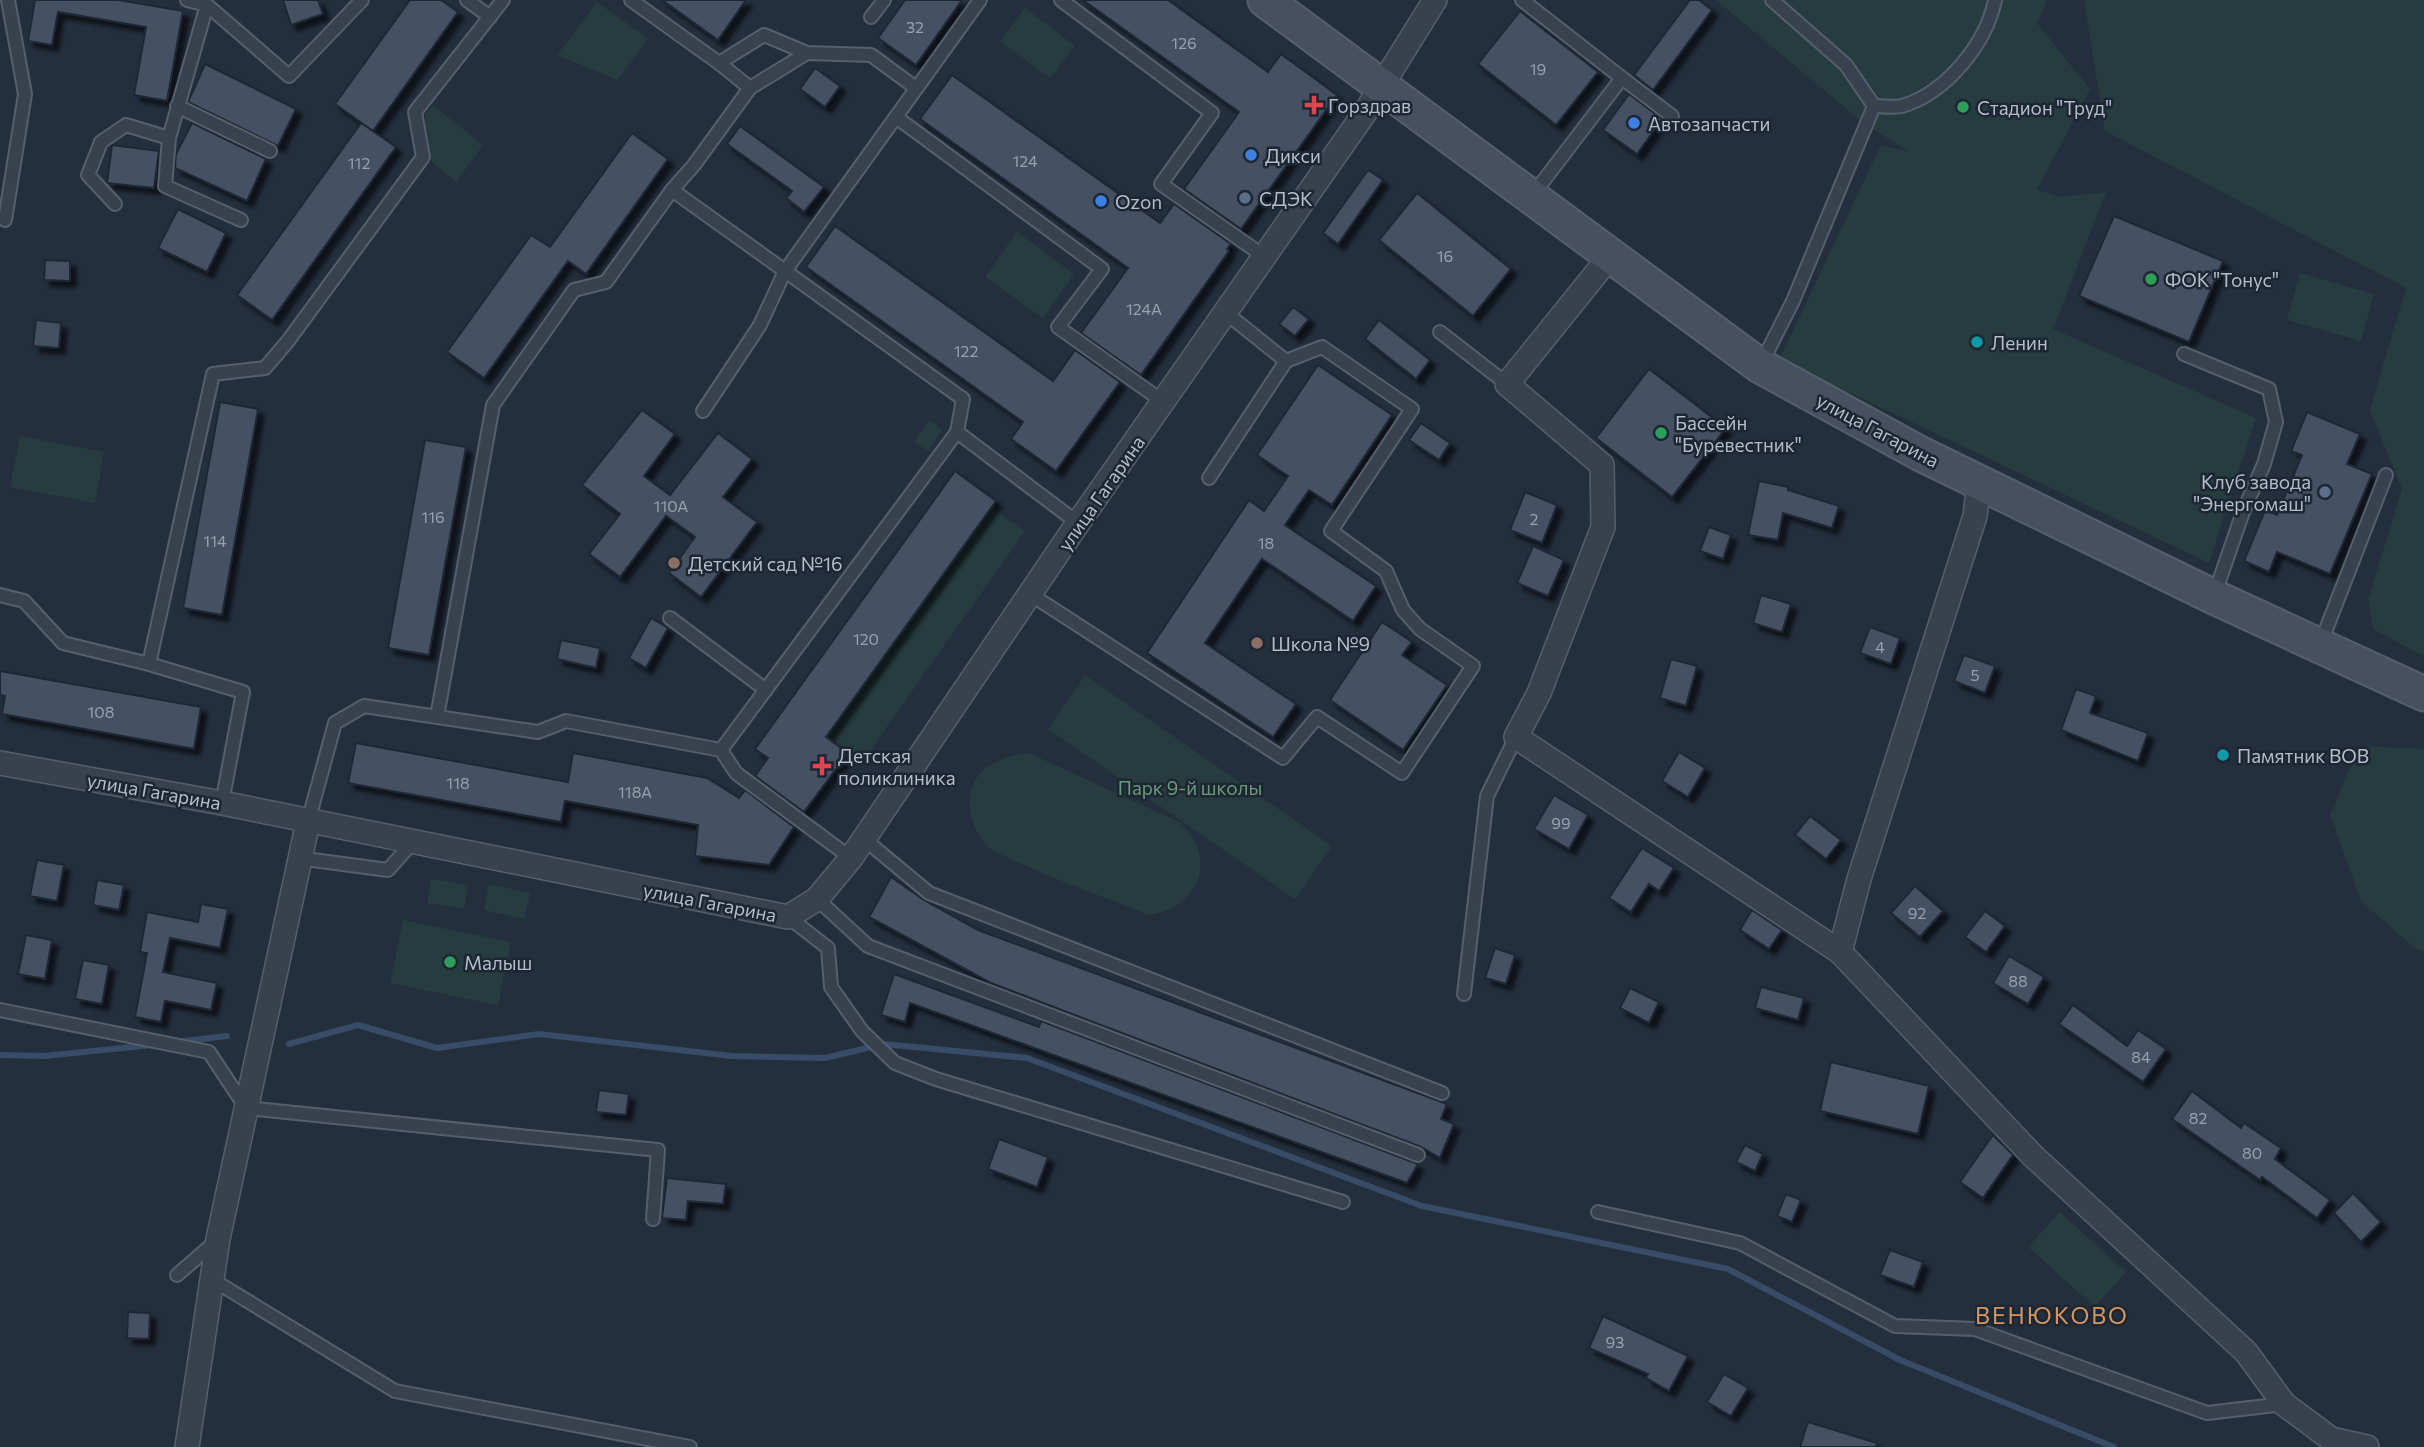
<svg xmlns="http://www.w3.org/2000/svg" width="2424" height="1447" font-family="Commissioner,sans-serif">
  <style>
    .green { fill: #263c3f }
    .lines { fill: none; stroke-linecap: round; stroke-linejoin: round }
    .stream { stroke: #394c67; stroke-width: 6 }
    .building { fill: #455162; stroke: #1f2835; stroke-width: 2; filter: url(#shadow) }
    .service-casing { stroke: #565f6c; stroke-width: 16 }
    .minor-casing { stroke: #565f6c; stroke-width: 26 }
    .secondary-casing { stroke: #565f6c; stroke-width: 37 }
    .service { stroke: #38414e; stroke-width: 12 }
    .minor { stroke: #38414e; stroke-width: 23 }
    .secondary { stroke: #465061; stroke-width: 33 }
    .health-dot { fill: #e0444e; stroke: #1d2633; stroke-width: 2.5 }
    .leisure-dot { fill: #2e9e5b; stroke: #1d2633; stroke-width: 2.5 }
    .shop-dot { fill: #3f7fe0; stroke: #1d2633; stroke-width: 2.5 }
    .service-dot { fill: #5c6f8a; stroke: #1d2633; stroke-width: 2.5 }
    .culture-dot { fill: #0f9aa8; stroke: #1d2633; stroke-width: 2.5 }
    .education-dot { fill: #8d6e63; stroke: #1d2633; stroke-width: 2.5 }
    .labels { text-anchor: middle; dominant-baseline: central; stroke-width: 5; stroke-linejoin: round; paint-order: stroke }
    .number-label { font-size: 16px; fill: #98a1af }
    .poi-label { font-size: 19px; fill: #b4bcc9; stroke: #1d2633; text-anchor: start }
    .street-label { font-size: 19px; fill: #b4bcc9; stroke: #1d2633 }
    .park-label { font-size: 19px; fill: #6b9a76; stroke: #1d2633 }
    .quarter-label { font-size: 23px; letter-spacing: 2px; fill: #d59563; stroke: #1d2633 }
  </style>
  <defs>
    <filter id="shadow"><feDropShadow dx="6" dy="6" stdDeviation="2" flood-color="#0009"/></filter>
  </defs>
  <rect width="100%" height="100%" fill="#242f3e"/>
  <g class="green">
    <polygon points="1716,0 2047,0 2037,23 2090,89 2037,190 2060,197 2106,192 2053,329 2256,418 2209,563 1829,383 1781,356 1881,145 1910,152 1866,125"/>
    <polygon points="2084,0 2424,0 2424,656 2373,629 2368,600 2402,489 2370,410 2406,288 2105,131"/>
    <polygon points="597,2 648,39 618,80 557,55"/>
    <polygon points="1025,8 1075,46 1050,78 1000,41"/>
    <polygon points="433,105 483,145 456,182 432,162 425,115"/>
    <polygon points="1017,232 1074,274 1043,318 985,277"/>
    <polygon points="2300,273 2374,294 2361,341 2287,320"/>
    <polygon points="929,420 942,430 928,451 914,442"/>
    <polygon points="20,436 104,452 95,503 10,487"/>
    <polygon points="991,507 1025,531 862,762 826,737"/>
    <polygon points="1085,675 1332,846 1295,899 1048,729"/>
    <polygon points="2359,746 2424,749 2424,952 2416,949 2361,901 2330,815"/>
    <path d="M1029,753L1179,822C1219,857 1200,907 1149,915C1124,905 997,858 986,845C974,832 966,808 971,791C978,764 1004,756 1029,753Z"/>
    <polygon points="431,879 468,885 464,909 427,903"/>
    <polygon points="489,884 530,893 524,919 484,910"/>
    <polygon points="403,920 511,942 498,1005 390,983"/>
    <polygon points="2060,1212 2126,1272 2095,1307 2028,1247"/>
  </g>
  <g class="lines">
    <g class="stream">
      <polyline points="176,1042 227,1036"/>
      <polyline points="289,1044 358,1025 437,1048 539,1034 732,1056 825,1058 884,1044 1027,1058 1422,1206 1728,1269 1900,1360 2114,1447"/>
      <polyline points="0,1055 44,1056 152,1045"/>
    </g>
  </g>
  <g class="building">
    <polygon points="35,0 119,0 183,11 167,101 134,95 146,27 58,12 52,45 28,41"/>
    <polygon points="283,0 318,0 323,14 291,25"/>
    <polygon points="410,0 441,0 458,12 373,131 335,104"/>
    <polygon points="662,0 746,0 718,40"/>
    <polygon points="905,0 962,0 916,65 878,38"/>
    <polygon points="1083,0 1168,0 1268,72 1281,54 1337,95 1241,229 1184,189 1239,112"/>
    <polygon points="1690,0 1699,0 1712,10 1653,90 1634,75"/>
    <polygon points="1520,11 1598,72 1556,125 1478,64"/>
    <polygon points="205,64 296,109 278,146 188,102"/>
    <polygon points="815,68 840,86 825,107 800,89"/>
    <polygon points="952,75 1160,223 1174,204 1231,244 1227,249 1229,251 1141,375 1081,333 1128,268 920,119"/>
    <polygon points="1629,94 1662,119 1637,154 1603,130"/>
    <polygon points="192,123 266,159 247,201 175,168 176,154"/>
    <polygon points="361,123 396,147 272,320 237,295"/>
    <polygon points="740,126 824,187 804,212 786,198 792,191 727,144"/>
    <polygon points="632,133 668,159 586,274 568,261 484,378 447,352 531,235 550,247"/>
    <polygon points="112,145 159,151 154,188 107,183"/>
    <polygon points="1368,170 1383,180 1338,244 1323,233"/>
    <polygon points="1417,193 1511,269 1473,316 1379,240"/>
    <polygon points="178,209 226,233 207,272 158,248"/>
    <polygon points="2114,216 2223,261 2189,342 2079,296"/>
    <polygon points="835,226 1053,381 1075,350 1120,382 1056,471 1011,439 1023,422 806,267"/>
    <polygon points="45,260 70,261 70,281 44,280"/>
    <polygon points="1293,307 1309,319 1295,336 1279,324"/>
    <polygon points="36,320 61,323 59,348 33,346"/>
    <polygon points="1379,320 1430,360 1416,379 1365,339"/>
    <polygon points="1318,365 1392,415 1332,505 1309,490 1285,525 1376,586 1353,621 1262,559 1205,643 1296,704 1273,737 1147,653 1249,500 1264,511 1288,476 1257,455"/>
    <polygon points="1649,369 1726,428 1672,497 1596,438"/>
    <polygon points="220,402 258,409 222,615 183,608"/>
    <polygon points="642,410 675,434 644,476 670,495 718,433 752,459 723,497 757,522 701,597 669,573 695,537 666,516 620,577 589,554 620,514 582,485"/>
    <polygon points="2307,412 2360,434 2347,464 2372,474 2330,574 2277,552 2269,572 2244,561 2265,510 2277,515 2302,455 2291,451"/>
    <polygon points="1421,423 1450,443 1439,460 1409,440"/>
    <polygon points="425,440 466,447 429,655 388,648"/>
    <polygon points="955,471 996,501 826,737 848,753 804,812 755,776 768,758 755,749"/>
    <polygon points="1759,481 1788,487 1788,490 1839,506 1832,528 1783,513 1778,540 1748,535"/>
    <polygon points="1525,492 1557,505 1542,543 1510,530"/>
    <polygon points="1709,527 1731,535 1723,559 1700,551"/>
    <polygon points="1533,546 1564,560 1548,596 1517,583"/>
    <polygon points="1761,595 1791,604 1782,632 1753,623"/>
    <polygon points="651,618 668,628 646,668 629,658"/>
    <polygon points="1382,622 1412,642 1402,655 1447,685 1403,750 1330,700"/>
    <polygon points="1870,627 1900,638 1891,664 1860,653"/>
    <polygon points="561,640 600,648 596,668 557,659"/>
    <polygon points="1964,655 1995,666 1985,693 1954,681"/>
    <polygon points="1671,659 1697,666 1686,706 1660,698"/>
    <polygon points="0,671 201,707 194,749 2,714 5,696 0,695"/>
    <polygon points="2076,689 2096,696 2090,713 2148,733 2138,761 2061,730"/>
    <polygon points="356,743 568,782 573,753 707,778 739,798 745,790 794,827 769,865 695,856 698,825 565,801 561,822 348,783"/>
    <polygon points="1679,752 1705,768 1688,797 1662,781"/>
    <polygon points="1554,795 1588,815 1569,849 1534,829"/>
    <polygon points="1810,816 1841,840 1826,859 1795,835"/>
    <polygon points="1642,848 1674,868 1659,891 1649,884 1631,912 1609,898"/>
    <polygon points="37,860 64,865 57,901 30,896"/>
    <polygon points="891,877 924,900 978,930 1447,1104 1441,1119 1454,1124 1440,1158 1421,1147 991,983 869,917"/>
    <polygon points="97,880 124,885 119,910 93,905"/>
    <polygon points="1915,886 1943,911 1920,937 1891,913"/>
    <polygon points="201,904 228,909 220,948 170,938 163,972 217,983 211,1010 165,1001 161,1022 135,1017 147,953 140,952 147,912 198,922"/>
    <polygon points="1752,910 1782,930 1769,949 1740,930"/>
    <polygon points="1985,911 2005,926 1986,952 1965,937"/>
    <polygon points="26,935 52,940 45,979 18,974"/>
    <polygon points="1495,948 1515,955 1506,984 1485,978"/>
    <polygon points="2009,956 2044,977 2028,1004 1993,983"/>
    <polygon points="83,960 109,965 102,1004 75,999"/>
    <polygon points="894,974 1039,1027 1041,1021 1418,1164 1407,1183 910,1003 905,1022 881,1015"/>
    <polygon points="1761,987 1804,998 1798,1020 1755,1008"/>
    <polygon points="1630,988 1659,1002 1649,1023 1620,1008"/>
    <polygon points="2073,1005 2127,1046 2138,1030 2166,1049 2143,1082 2059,1024"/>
    <polygon points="1831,1062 1929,1086 1918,1134 1820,1111"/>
    <polygon points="599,1090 629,1094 626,1115 596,1112"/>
    <polygon points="2192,1091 2241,1128 2244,1123 2281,1148 2275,1159 2330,1200 2317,1218 2262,1177 2260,1180 2172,1119"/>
    <polygon points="1993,1135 2013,1155 1983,1198 1960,1182"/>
    <polygon points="999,1139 1048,1157 1037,1187 988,1169"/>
    <polygon points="1745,1145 1763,1154 1755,1171 1736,1162"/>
    <polygon points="667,1178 726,1184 723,1204 688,1201 686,1220 662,1218"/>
    <polygon points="2353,1193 2381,1222 2361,1242 2334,1213"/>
    <polygon points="1786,1194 1801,1200 1792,1222 1777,1216"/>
    <polygon points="1890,1250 1923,1262 1914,1287 1880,1275"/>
    <polygon points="128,1312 150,1313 149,1339 127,1338"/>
    <polygon points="1603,1316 1688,1356 1669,1391 1646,1378 1648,1374 1589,1348"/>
    <polygon points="1724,1374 1748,1388 1731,1416 1707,1402"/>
    <polygon points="1808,1422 1877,1443 1876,1447 1800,1447"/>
  </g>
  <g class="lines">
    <defs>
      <g id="service">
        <polyline points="187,0 207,5 289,76 362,0"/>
        <polyline points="467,0 490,17"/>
        <polyline points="631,0 719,63"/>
        <polyline points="1061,0 1212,113 1161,184 1265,257"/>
        <polyline points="1522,0 1622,78 1531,197"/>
        <polyline points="207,5 169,138 165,186 241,220"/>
        <polyline points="871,17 884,0"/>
        <polyline points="1622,78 1672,116"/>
        <polyline points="750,88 807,53"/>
        <polyline points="177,106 270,151"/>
        <path d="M1874,106C1883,106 1894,108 1902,106C1946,93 1986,44 1995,0"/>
        <polyline points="896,117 1102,269 1058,327 1165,403"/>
        <polyline points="672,190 694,165 750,88 719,63 764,35 807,53 871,55 916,88"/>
        <polyline points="115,204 88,175 101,142 126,125 169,138"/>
        <polyline points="5,220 25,94 8,0"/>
        <polyline points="1440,332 1507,384"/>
        <polyline points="2184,354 2269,389 2276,422 2264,464 2243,512 2214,596"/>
        <polyline points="1761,364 1793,301 1874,106 1846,65 1772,0"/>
        <polyline points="957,432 963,399 785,271 980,0"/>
        <polyline points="1209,478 1286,361 1226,313"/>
        <polyline points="1030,594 1283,758 1317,717 1402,773 1473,666 1420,629 1403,610 1386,571 1331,531 1412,409 1322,347 1286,361"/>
        <polyline points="0,595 24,601 63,643 149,664"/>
        <polyline points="670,618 766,690"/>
        <polyline points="2320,645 2386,475"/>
        <polyline points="437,717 493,405 574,290 606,282 672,190 785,271 760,325 703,411"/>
        <polyline points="721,750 957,432 1078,523"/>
        <polyline points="222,803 243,692 149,664 213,374 265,368 288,341 423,157 415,112 503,0"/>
        <polyline points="308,822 335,723 364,706 538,732 566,721 721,750 736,773 851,858"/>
        <polyline points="864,839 929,893 1442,1093"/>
        <polyline points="298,858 388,870 412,843"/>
        <polyline points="817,899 868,946 1418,1155"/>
        <polyline points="788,917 828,948 831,987 862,1031 895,1063 936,1079 1343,1202"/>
        <polyline points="1464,994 1487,796 1516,737"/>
        <polyline points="0,1010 209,1052 246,1108 658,1150 653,1219"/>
        <polyline points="1598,1212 1740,1243 1895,1326 1975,1329 2207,1413 2284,1404"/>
        <polyline points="177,1275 215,1242"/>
        <polyline points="213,1280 395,1391 690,1447"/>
      </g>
      <g id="minor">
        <polyline points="1611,255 1507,384 1602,465 1603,527 1539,693 1516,737 1840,952"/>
        <polyline points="1979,482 1975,516 1859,879 1840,952 2033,1156 2246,1352 2284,1404 2331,1439 2367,1447"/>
        <polyline points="0,763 222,803 788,917 817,899 851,858 1078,523 1366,111 1435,0"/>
        <polyline points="187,1447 218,1239 308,822"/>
      </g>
      <polyline id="secondary" points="1265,0 1760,366 1921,454 2214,597 2424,694"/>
    </defs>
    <use href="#service" class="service-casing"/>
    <use href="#minor" class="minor-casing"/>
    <use href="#secondary" class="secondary-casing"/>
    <use href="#service" class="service"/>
    <use href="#minor" class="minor"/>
    <use href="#secondary" class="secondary"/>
  </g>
  <g class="health-dot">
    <path d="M1310.5 94.5h7v7h7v7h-7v7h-7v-7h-7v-7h7z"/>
    <path d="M818.5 755.5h7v7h7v7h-7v7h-7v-7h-7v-7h7z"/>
  </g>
  <g class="leisure-dot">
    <circle cx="1963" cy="107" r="7"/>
    <circle cx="2151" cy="279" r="7"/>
    <circle cx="1661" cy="433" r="7"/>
    <circle cx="450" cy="962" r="7"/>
  </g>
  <g class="shop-dot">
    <circle cx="1634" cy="123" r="7"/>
    <circle cx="1251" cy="155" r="7"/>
    <circle cx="1101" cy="201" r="7"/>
  </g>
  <g class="service-dot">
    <circle cx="1245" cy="198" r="7"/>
    <circle cx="2325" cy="492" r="7"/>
  </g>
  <g class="culture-dot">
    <circle cx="1977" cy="342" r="7"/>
    <circle cx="2223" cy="755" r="7"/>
  </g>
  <g class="education-dot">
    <circle cx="674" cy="563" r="7"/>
    <circle cx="1257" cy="643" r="7"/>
  </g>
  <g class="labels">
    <g class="number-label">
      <text x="915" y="26">32</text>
      <text x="1184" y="42">126</text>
      <text x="1538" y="68">19</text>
      <text x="1025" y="160">124</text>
      <text x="359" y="162">112</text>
      <text x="1445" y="255">16</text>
      <text x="1144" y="308">124А</text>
      <text x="966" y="350">122</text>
      <text x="671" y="505">110А</text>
      <text x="433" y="516">116</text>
      <text x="1534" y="518">2</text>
      <text x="215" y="540">114</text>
      <text x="1266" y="542">18</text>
      <text x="866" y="638">120</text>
      <text x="1880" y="646">4</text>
      <text x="1975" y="674">5</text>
      <text x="101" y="711">108</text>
      <text x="458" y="782">118</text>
      <text x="635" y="791">118А</text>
      <text x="1561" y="822">99</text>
      <text x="1917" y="912">92</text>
      <text x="2018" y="980">88</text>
      <text x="2141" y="1056">84</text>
      <text x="2198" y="1117">82</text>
      <text x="2252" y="1152">80</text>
      <text x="1615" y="1341">93</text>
    </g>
    <g class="poi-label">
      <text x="1328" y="105">Горздрав</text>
      <text x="1977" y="107">Стадион "Труд"</text>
      <text x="1648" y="123">Автозапчасти</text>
      <text x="1265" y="155">Дикси</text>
      <text x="1259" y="198">СДЭК</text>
      <text x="1115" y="201">Ozon</text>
      <text x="2165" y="279">ФОК "Тонус"</text>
      <text x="1991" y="342">Ленин</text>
      <text x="1675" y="422">Бассейн<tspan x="1675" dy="22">"Буревестник"</tspan></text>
      <text x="2311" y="481" text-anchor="end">Клуб завода<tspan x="2311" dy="22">"Энергомаш"</tspan></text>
      <text x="688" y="563">Детский сад №16</text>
      <text x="1271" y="643">Школа №9</text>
      <text x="838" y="755">Детская<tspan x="838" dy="22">поликлиника</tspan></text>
      <text x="2237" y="755">Памятник ВОВ</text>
      <text x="464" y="962">Малыш</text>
    </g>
    <g class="street-label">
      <text transform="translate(1878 430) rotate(28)">улица Гагарина</text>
      <text transform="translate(1101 493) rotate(-55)">улица Гагарина</text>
      <text transform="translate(154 791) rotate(10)">улица Гагарина</text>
      <text transform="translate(710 902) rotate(11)">улица Гагарина</text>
    </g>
    <g class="park-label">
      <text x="1190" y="787">Парк 9-й школы</text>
    </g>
    <g class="quarter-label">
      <text x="2052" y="1315">ВЕНЮКОВО</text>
    </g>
  </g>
</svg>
